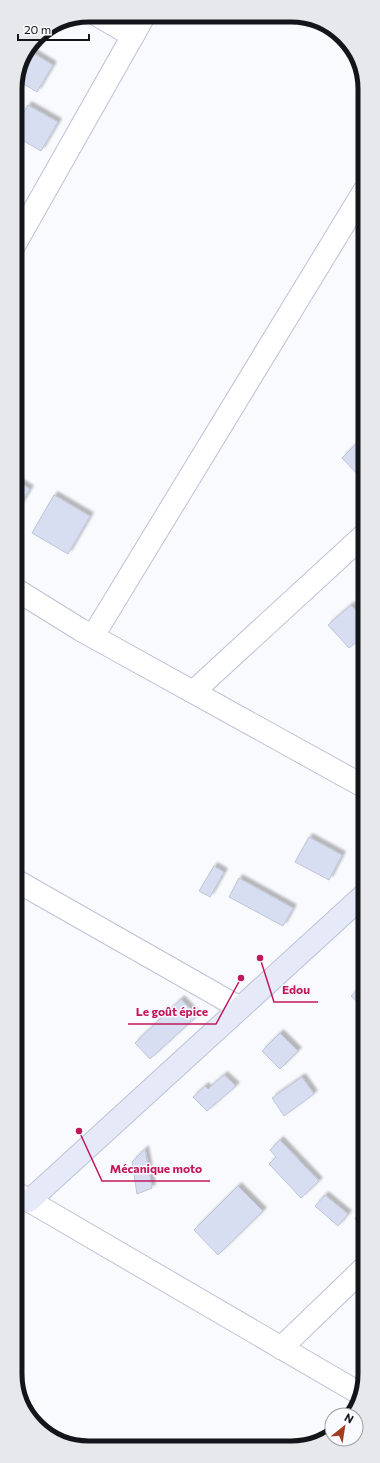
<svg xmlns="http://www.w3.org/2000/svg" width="380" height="1463" font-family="Commissioner,sans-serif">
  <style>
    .building { fill: #d8def2; stroke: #bec4d7; filter: url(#shadow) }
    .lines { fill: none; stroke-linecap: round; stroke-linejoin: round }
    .street-casing { stroke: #bcc2d6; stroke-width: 24 }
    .secondary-casing { stroke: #bcc2d6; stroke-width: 24 }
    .street { stroke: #fff; stroke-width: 22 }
    .secondary { stroke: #e6eaf8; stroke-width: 22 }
    .rim { fill: none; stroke: #13151b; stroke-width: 5 }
    .leader { fill: none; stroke: #c2185b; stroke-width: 1.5 }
    .callout-dot { fill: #c2185b; stroke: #f9fafe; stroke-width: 1.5 }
    .callout-label { font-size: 12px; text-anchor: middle; font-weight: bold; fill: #c2185b; stroke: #f9fafe; stroke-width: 3; stroke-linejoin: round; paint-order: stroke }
  </style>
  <defs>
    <filter id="shadow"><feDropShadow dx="3.5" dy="-3.5" stdDeviation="1" flood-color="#0004"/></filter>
  </defs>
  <rect width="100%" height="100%" fill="#f9fafe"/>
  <g class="building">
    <polygon points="32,48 36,50 33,53 53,65 37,92 17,80"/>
    <polygon points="28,105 58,122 41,151 15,136 15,127"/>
    <polygon points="363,437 364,438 364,481 342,458"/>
    <polygon points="15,480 30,489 19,507 15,505"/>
    <polygon points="54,495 90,516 68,554 32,533"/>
    <polygon points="351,605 365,621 365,635 349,648 328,625"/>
    <polygon points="309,837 342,855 329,880 295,862"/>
    <polygon points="214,866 224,872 210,897 199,891"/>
    <polygon points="239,878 293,908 283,926 229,897"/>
    <polygon points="365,981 365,1009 351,996"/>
    <polygon points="181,999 197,1016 150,1059 135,1043"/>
    <polygon points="280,1033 298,1051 280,1069 262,1051"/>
    <polygon points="224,1075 236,1086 207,1111 193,1097 205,1086 208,1089"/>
    <polygon points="302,1077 314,1094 284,1116 272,1098"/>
    <polygon points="280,1140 319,1181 301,1198 269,1164 276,1157 270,1150"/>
    <polygon points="145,1149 152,1188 137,1194 132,1162"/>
    <polygon points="238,1186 263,1211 218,1255 194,1230"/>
    <polygon points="325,1195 348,1214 338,1226 315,1206"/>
    <polygon points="364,1204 365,1204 365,1224 355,1219"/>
  </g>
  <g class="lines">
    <defs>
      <g id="street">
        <polyline points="97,15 133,36"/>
        <polyline points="15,244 144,16"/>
        <polyline points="15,589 81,630 365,787"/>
        <polyline points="93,636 364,191"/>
        <polyline points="193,692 365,534"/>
        <polyline points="15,880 240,1008"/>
        <polyline points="16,1193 359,1393"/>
        <polyline points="281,1348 365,1267"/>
      </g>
      <polyline id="secondary" points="29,1201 365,894"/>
    </defs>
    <use href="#street" class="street-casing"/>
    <use href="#secondary" class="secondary-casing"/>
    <use href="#street" class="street"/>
    <use href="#secondary" class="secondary"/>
  </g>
  <path d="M0 0H380V1463H0ZM89 22H291A67 67 0 0 1 358 89V1374A67 67 0 0 1 291 1441H89A67 67 0 0 1 22 1374V89A67 67 0 0 1 89 22Z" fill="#e7e8ec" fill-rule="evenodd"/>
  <path class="rim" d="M89 22H291A67 67 0 0 1 358 89V1374A67 67 0 0 1 291 1441H89A67 67 0 0 1 22 1374V89A67 67 0 0 1 89 22Z"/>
  <path class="leader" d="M260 958L274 1002H318M241 978L216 1024H128M79 1131L102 1181H210"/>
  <g class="callout-dot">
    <circle cx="260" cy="958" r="4"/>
    <circle cx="241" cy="978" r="4"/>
    <circle cx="79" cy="1131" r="4"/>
  </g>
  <g class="callout-label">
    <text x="296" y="994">Edou</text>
    <text x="172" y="1016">Le goût épice</text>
    <text x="156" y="1173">Mécanique moto</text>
  </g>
  <g transform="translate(344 1427) rotate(30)"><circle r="19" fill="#f9fafe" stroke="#9d9ea3"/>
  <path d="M0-3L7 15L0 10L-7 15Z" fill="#a33b20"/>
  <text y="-6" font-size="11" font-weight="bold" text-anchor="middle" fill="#13151b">N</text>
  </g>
  <path d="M18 34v6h71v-6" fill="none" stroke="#13151b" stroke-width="2"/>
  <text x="24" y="34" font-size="12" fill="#13151b" stroke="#f9fafe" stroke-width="3" paint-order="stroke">20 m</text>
</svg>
